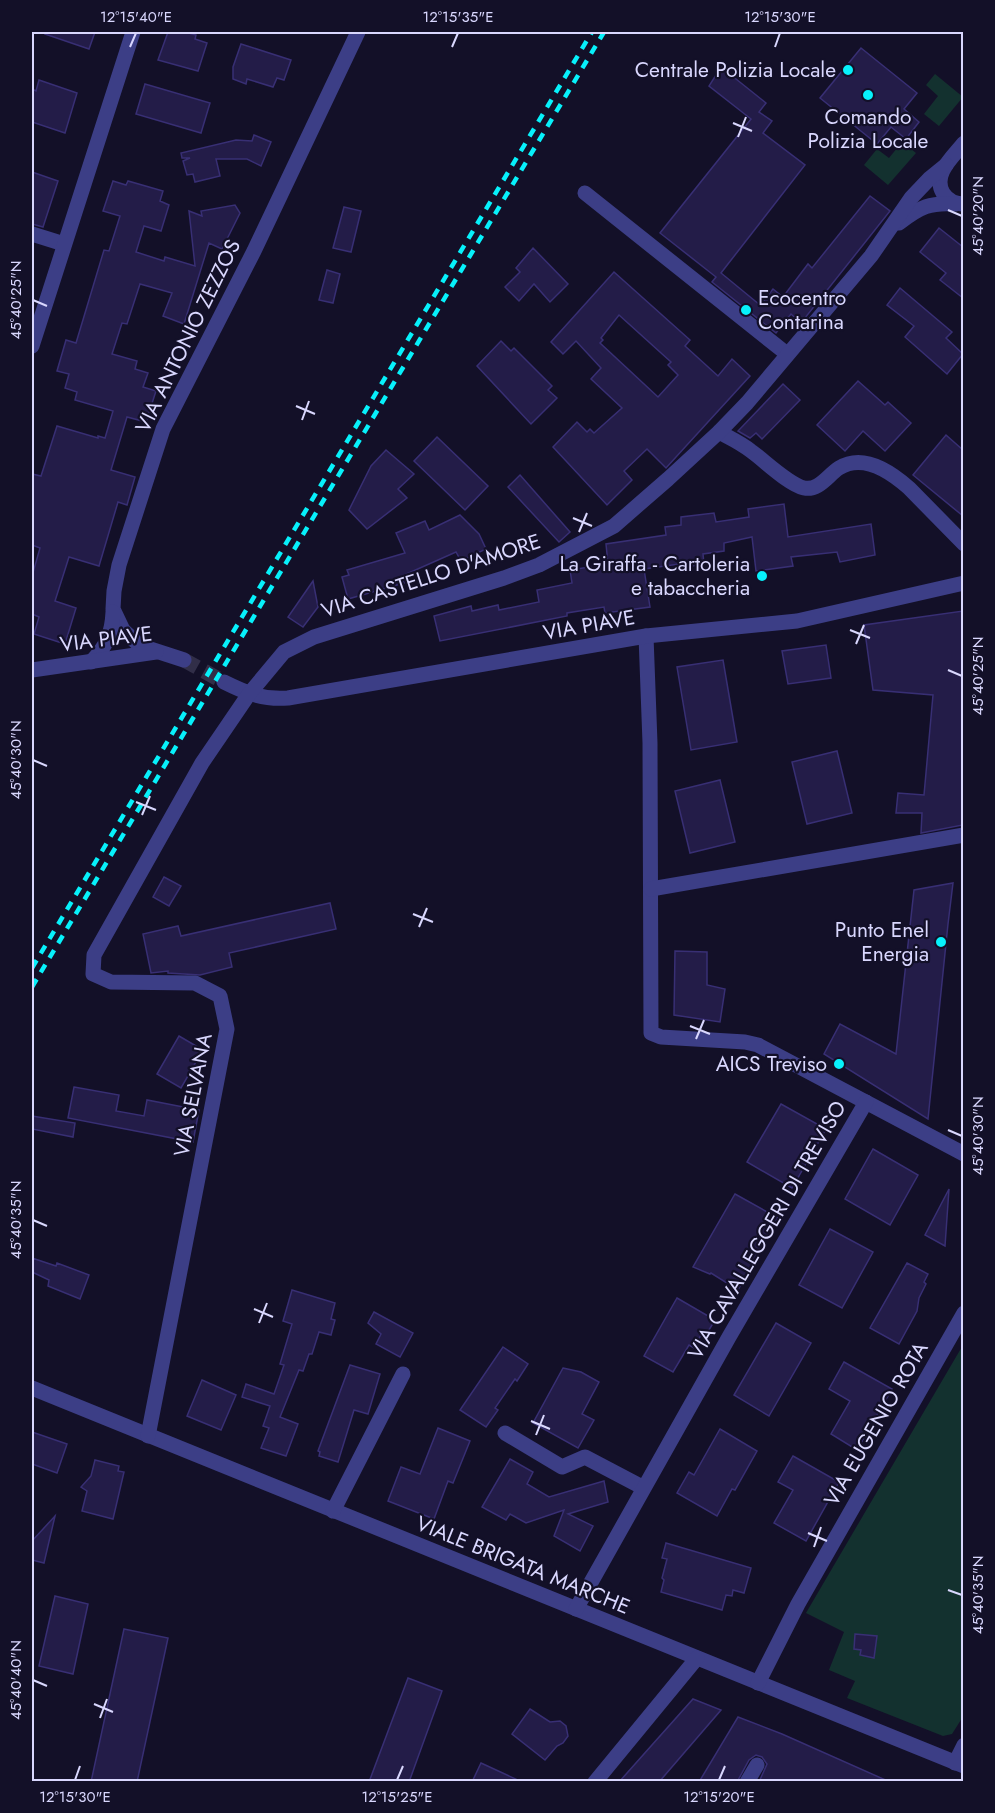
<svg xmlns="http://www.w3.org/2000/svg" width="995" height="1813" font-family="Jost,sans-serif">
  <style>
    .green { fill: #13312f }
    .building { fill: #231c48; stroke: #382f74; stroke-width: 1.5; fill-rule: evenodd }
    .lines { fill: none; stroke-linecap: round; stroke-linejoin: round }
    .minor-tunnel { stroke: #312e48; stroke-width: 15; stroke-dasharray: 15 8; stroke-linecap: butt }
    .minor { stroke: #3c3e86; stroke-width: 15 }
    .rail { stroke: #07f1fb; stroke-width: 4.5; stroke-dasharray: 9 8; stroke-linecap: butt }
    .ticks { fill: none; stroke: #d9d7fe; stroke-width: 2 }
    .poi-dot { fill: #07f1fb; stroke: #131028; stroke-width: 2 }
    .labels { text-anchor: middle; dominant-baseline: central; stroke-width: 4.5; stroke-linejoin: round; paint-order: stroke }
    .poi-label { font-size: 21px; fill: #d9d7fe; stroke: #131028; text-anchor: end }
    .street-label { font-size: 21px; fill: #d9d7fe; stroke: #131028 }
    .neatline { fill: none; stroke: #d9d7fe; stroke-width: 2 }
    .ticks-label { font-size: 15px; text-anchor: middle; fill: #d9d7fe }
  </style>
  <rect width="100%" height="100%" fill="#131028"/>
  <g class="green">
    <polygon points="935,74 963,97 939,126 924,114 938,96 926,85"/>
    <polygon points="902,142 916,153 888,185 864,165 877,149 889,158"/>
    <polygon points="963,1345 964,1715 952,1734 943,1736 847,1698 855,1681 829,1670 844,1632 806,1613"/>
  </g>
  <g class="building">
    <polygon points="46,32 95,32 89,49 45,34"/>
    <polygon points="168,32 185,32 196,35 195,39 207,43 198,71 158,60"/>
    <polygon points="241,44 291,60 284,80 277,78 273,87 247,79 246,84 233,79 233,67"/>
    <polygon points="861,48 917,93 904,109 919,122 906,139 891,127 877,144 820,98"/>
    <polygon points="721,67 766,103 759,112 772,121 763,133 805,165 721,273 760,305 773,289 783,297 808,264 812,268 870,196 890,211 801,323 791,314 776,333 712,282 716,277 660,233 751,119 709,86"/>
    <polygon points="39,80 77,93 65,133 32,122 32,89 36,91"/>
    <polygon points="145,84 210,103 201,133 136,114"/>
    <polygon points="254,135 271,142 261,166 247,159 216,159 220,176 195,182 193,174 187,175 183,161 190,158 182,158 181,153 236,140 252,141"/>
    <polygon points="32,172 58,181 43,227 32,224"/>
    <polygon points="113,181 126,185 128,181 163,191 160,201 169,205 161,231 144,226 136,252 164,261 165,257 195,266 189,211 202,216 201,211 235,205 240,213 222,249 209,243 184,324 163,316 172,293 140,284 127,324 122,323 112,354 137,361 135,369 148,373 143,387 156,391 146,422 127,417 111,470 135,477 127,505 118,502 99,566 69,557 55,601 76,608 65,644 34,634 39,617 32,614 32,576 40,548 32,545 32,474 41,476 57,426 98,438 98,436 105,438 113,411 75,400 77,392 65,388 69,374 57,371 66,340 76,343 104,250 109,251 120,216 103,211"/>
    <polygon points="344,207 361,211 351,252 333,248"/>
    <polygon points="939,228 963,247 963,298 940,280 946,273 920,252"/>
    <polygon points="533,248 568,284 550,302 534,284 519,301 505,287 520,272 516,268"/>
    <polygon points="327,270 340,274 333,303 319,300"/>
    <path d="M614,272L690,340L685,346L718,376L732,359L750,376L666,468L647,449L624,471L632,480L607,505L553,447L577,422L587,432L590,429L594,433L622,408L591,379L601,368L576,341L563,354L551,342ZM619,315L671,362L668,365L678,375L658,397L600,343L603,340L601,338Z"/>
    <polygon points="900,288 952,332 946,338 963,354 947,374 905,337 914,326 887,305"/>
    <polygon points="501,341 511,351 514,348 552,386 548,390 557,398 531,424 477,366"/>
    <polygon points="858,381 885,405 888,402 911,423 885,451 863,431 845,451 817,425"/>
    <polygon points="783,384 800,400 762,439 756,433 750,438 738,431"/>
    <polygon points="946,435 963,450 963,516 913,475"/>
    <polygon points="437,437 488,486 465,510 414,461"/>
    <polygon points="386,450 414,474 398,489 407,498 367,529 349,510 371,466"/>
    <polygon points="520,475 570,532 559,542 508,487"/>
    <polygon points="784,504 788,537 871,524 875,555 840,562 837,552 791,557 793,566 756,571 752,537 724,543 724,551 703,554 704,564 687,567 686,563 644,569 650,607 605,613 604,607 567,613 567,616 440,641 434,616 471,606 472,611 498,605 499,610 539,602 537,590 572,583 570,570 608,564 606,544 666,535 665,527 681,525 681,517 714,513 716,522 749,517 748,509"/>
    <polygon points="460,515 479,534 486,549 461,561 456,552 402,576 404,583 348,599 342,577 349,575 347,570 405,553 396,533 425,521 429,530"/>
    <polygon points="313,581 318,607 303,627 288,617"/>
    <polygon points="963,611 963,825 921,833 922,813 896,813 898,793 924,795 933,695 873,690 864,625"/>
    <polygon points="826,645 831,678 788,684 782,651"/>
    <polygon points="723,660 737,742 691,750 677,667"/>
    <polygon points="837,751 852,813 807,824 792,762"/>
    <polygon points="720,780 735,842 690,853 675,791"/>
    <polygon points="164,877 181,886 169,906 153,897"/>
    <polygon points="953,883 948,924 928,1119 824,1054 840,1024 896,1054 914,890"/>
    <polygon points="330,903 336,929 229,953 232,967 200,975 168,973 168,971 151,973 143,934 178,926 181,936"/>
    <polygon points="675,951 707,952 707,985 725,989 720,1022 674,1015"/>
    <polygon points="179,1036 203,1050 181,1088 157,1074"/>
    <polygon points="74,1087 119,1095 116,1111 144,1116 147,1100 199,1110 193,1142 68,1118"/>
    <polygon points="781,1104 826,1129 792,1188 747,1162"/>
    <polygon points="32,1116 75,1123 73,1137 32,1129"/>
    <polygon points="873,1149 918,1175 890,1225 845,1199"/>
    <polygon points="949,1189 945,1246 925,1235"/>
    <polygon points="735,1194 778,1218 738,1290 711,1273 710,1274 693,1267"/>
    <polygon points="830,1229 873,1252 842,1308 799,1285"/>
    <polygon points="32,1258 56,1266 57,1263 89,1275 80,1299 48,1286 49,1280 32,1272"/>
    <polygon points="907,1263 928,1274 924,1282 926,1284 919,1298 917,1311 899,1344 870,1328"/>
    <polygon points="292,1290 335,1303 331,1319 335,1320 331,1335 319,1332 312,1354 309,1354 303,1371 299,1370 280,1417 298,1424 286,1456 261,1448 269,1428 263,1426 270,1406 242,1397 246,1384 274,1394 284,1365 280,1364 292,1324 283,1321"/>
    <polygon points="677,1298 715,1320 706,1335 702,1333 694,1348 689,1345 673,1372 644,1356"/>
    <polygon points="374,1312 413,1333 400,1357 376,1344 381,1334 368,1323"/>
    <polygon points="776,1323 811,1343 769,1416 734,1395"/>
    <polygon points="503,1347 528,1364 517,1381 515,1379 495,1408 498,1410 486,1427 460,1410"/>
    <polygon points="844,1362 892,1389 857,1450 831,1434 850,1401 829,1389"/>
    <polygon points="350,1365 380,1374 368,1414 354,1410 338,1462 319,1456 320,1452 318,1451"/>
    <polygon points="563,1368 581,1372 599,1382 582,1414 594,1420 578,1448 533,1423"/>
    <polygon points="202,1380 236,1395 221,1430 187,1416"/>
    <polygon points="438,1428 470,1441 453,1483 448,1481 434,1519 388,1501 401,1467 420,1474"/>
    <polygon points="720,1429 757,1451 735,1490 732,1489 717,1516 677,1493 689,1472 694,1475"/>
    <polygon points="32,1432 67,1444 57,1473 32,1464"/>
    <polygon points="793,1456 839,1482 806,1541 774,1523 793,1490 778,1482"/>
    <polygon points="510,1459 533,1472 527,1484 549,1497 604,1481 608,1502 568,1514 593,1526 580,1551 554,1536 564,1510 526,1523 510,1514 506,1520 482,1507"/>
    <polygon points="95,1460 119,1466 118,1471 124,1472 113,1519 82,1511 87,1491 81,1487 91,1476"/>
    <polygon points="55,1516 44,1563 32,1560 32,1541"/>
    <polygon points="666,1543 751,1568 744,1593 733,1590 732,1596 726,1595 722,1610 661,1592 664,1580 662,1578 667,1559 662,1558"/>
    <polygon points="55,1596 88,1604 73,1674 39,1666"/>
    <polygon points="124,1629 168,1638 137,1782 91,1782"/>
    <polygon points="855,1634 877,1636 874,1658 860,1655 861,1650 854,1649"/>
    <polygon points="408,1678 442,1691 409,1782 369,1782"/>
    <polygon points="693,1699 721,1710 659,1782 619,1782"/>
    <polygon points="530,1709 550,1722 560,1721 566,1726 568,1736 563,1743 557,1746 545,1760 512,1734"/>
    <polygon points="738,1717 782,1734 890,1782 759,1782 767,1764 762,1757 756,1755 749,1760 737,1782 699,1782"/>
    <polygon points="481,1763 522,1782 472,1782"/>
  </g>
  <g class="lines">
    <polyline class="minor-tunnel" points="184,660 224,682"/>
    <g class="minor">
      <path d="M964,143C953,157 932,174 943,193C948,201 955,204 964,204"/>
      <polyline points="585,193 787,354"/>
      <path d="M899,223C920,207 930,202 956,204"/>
      <polyline points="32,234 64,244"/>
      <polyline points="32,346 133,32"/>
      <path d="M719,432C730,438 741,443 751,451C765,461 788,484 804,488C819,491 828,475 839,468C863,453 891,472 909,488L964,544"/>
      <polyline points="646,636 650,743 651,1033 661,1037 745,1042 758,1045 964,1154"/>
      <polyline points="184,660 147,648 137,643 123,630 113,609 114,591 119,565 163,429 254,251 358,32"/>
      <path d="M91,662C106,647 112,634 113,612"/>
      <polyline points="32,670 156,652"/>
      <path d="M224,682C246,693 263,700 288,698L646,636L797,621L964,583"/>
      <polyline points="651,889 964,835"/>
      <polyline points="32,1388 964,1766"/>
      <polyline points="505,1433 562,1467 585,1457 642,1487"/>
      <polyline points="148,1436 227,1029 220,996 195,983 111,982 93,974 94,955 202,763 249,694 284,652 314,637 504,578 539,565 614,526 668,479 719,432 747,403 871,256 911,198 930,178 946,165"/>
      <polyline points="333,1511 403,1374"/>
      <polyline points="576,1609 729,1337 866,1102"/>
      <polyline points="758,1683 798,1604 964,1313"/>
      <polyline points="955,1763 964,1745"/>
      <polyline points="595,1782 697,1658"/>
      <polyline points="747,1782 757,1765"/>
    </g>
    <g class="rail">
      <polyline points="32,968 592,32"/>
      <polyline points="32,987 604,32"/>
    </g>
  </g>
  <path class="ticks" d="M130,47L136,33M452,47L458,33M775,47L780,33M733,123L752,131M738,137L746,117M948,210L962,216M33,300L47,306M296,406L315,414M302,420L309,401M573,518L592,526M579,532L587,513M850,630L870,638M856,644L864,625M948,670L962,676M33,760L47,766M136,802L156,810M142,815L150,796M413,914L433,922M419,927L427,908M690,1026L710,1034M696,1039L704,1020M948,1130L962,1136M33,1220L47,1226M254,1309L273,1317M259,1323L267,1303M531,1421L550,1429M536,1435L544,1415M808,1533L827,1541M814,1547L821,1527M948,1590L962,1595M33,1680L47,1686M94,1704L113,1712M100,1718L107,1699M75,1780L80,1766M397,1780L403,1766M719,1780L725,1766"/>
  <g class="poi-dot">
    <circle cx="848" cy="70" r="6"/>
    <circle cx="868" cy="95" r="6"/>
    <circle cx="746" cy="310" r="6"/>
    <circle cx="762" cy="576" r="6"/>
    <circle cx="941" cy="942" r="6"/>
    <circle cx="839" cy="1064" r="6"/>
  </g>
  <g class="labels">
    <g class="poi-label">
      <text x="836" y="70">Centrale Polizia Locale</text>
      <text x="868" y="117" text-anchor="middle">Comando<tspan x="868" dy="24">Polizia Locale</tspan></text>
      <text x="758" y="298" text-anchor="start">Ecocentro<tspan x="758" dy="24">Contarina</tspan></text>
      <text x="750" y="564">La Giraffa - Cartoleria<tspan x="750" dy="24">e tabaccheria</tspan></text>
      <text x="929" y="930">Punto Enel<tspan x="929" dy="24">Energia</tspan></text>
      <text x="827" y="1064">AICS Treviso</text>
    </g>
    <g class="street-label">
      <text transform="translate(188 336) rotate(-64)">VIA ANTONIO ZEZZOS</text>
      <text transform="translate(431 576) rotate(-18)">VIA CASTELLO D'AMORE</text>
      <text transform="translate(589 625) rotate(-10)">VIA PIAVE</text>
      <text transform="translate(106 639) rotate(-7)">VIA PIAVE</text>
      <text transform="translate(193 1095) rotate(-79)">VIA SELVANA</text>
      <text transform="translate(767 1230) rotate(-60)">VIA CAVALLEGGERI DI TREVISO</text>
      <text transform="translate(876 1424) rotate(-60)">VIA EUGENIO ROTA</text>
      <text transform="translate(523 1565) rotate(22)">VIALE BRIGATA MARCHE</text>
    </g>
  </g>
  <rect width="995" height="1813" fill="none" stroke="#131028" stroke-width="66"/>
  <rect x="33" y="33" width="929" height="1747" class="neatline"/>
  <g class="ticks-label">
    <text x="136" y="22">12°15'40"E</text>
    <text x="458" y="22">12°15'35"E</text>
    <text x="780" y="22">12°15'30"E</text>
    <text transform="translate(978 216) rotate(-90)" y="5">45°40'20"N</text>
    <text transform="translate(16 300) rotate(-90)" y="5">45°40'25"N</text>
    <text transform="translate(978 676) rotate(-90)" y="5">45°40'25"N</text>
    <text transform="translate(16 760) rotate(-90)" y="5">45°40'30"N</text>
    <text transform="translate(978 1136) rotate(-90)" y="5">45°40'30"N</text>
    <text transform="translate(16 1220) rotate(-90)" y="5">45°40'35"N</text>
    <text transform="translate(978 1595) rotate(-90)" y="5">45°40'35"N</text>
    <text transform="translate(16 1680) rotate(-90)" y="5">45°40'40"N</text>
    <text x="75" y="1802">12°15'30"E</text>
    <text x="397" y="1802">12°15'25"E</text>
    <text x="719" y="1802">12°15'20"E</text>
  </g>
</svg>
